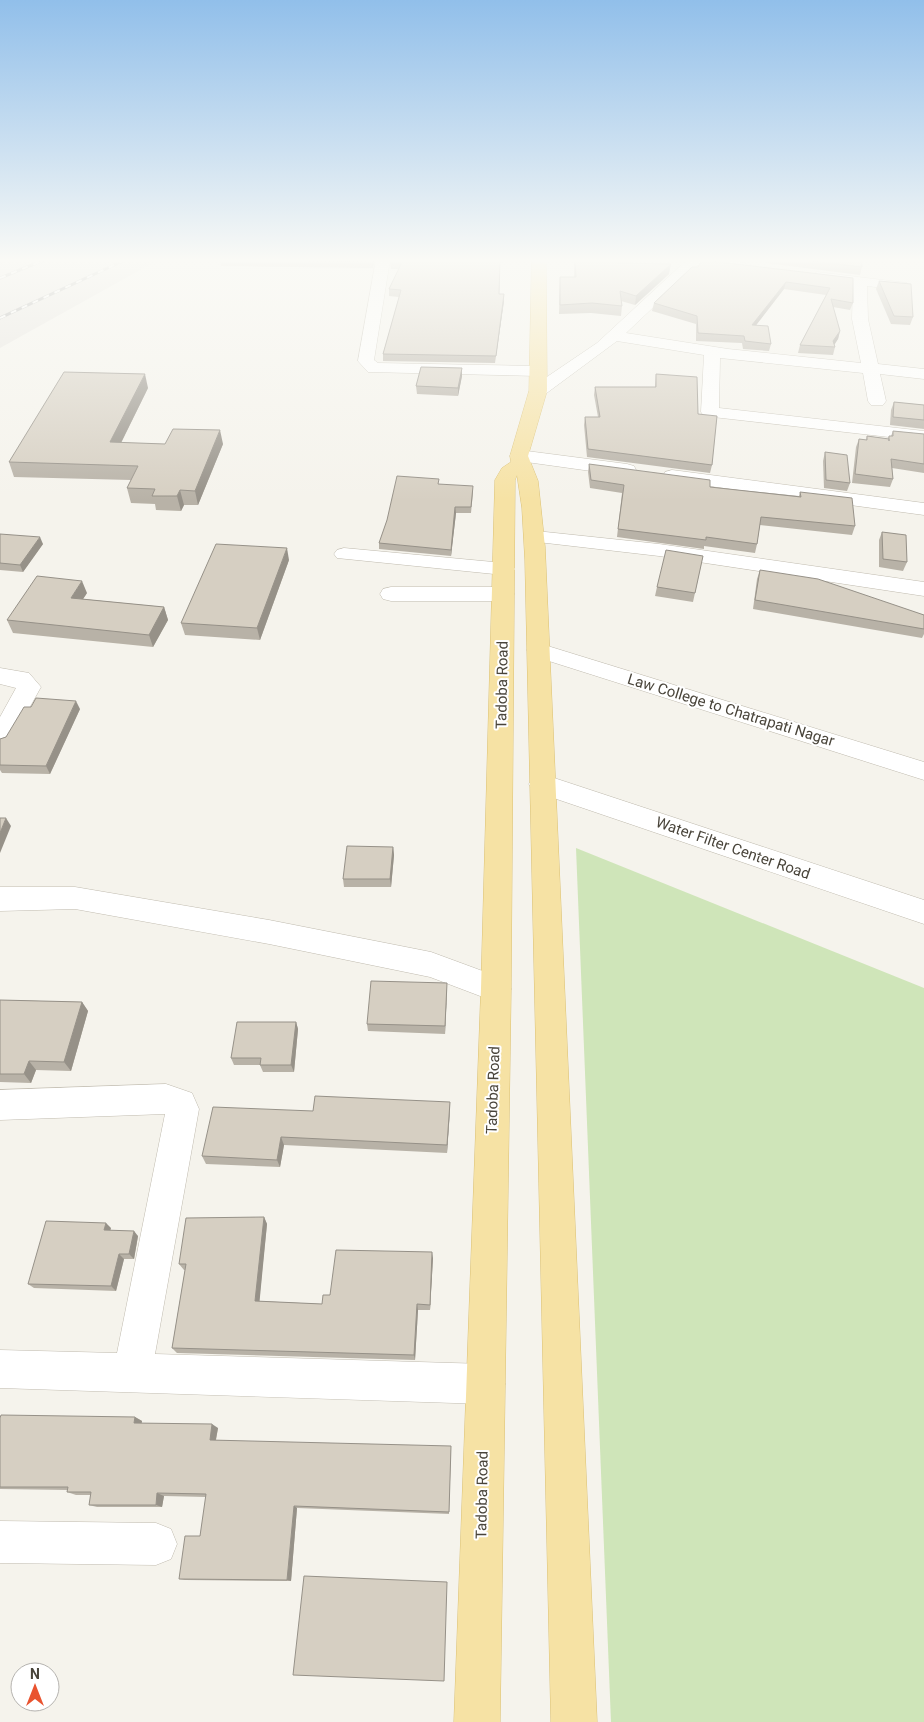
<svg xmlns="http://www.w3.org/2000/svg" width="924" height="1722" font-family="Roboto,sans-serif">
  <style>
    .industrial { fill: #e5e2dd }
    .green { fill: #cfe5b9 }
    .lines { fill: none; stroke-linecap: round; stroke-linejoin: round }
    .minor-casing { stroke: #c0bbaf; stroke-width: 1 }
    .major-casing { stroke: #dbc174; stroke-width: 1 }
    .minor { fill: #fff; fill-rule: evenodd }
    .major { fill: #f6e2a4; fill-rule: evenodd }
    .rail-casing { stroke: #9a9a9a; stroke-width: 3 }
    .rail { stroke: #fff; stroke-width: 2; stroke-dasharray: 6; stroke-linecap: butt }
    .wall { fill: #b8b2a7 }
    .shaded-wall { fill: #969188 }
    .building { fill: #d6cfc2; stroke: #969188 }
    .labels { text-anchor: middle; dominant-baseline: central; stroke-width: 4; stroke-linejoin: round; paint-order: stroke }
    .street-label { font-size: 15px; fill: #49443a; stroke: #fff }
  </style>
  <rect width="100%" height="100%" fill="#f5f3ec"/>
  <polygon class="industrial" points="0,260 158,260 0,348"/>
  <polygon class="green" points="576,848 924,988 924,1722 611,1722"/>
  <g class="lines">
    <defs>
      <g id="minor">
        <polygon points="376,260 390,260 374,360 378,363 538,366 544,367 546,371 544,375 538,376 368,372 358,361"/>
        <polygon points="687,260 727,260 745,263 747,266 740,270 698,265 626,333 728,349 861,363 852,319 853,285 817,280 810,276 817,272 907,283 909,286 907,289 902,290 867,286 868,319 878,364 924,369 924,379 880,374 886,401 883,405 871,405 868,401 863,373 720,358 719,408 924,431 924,441 704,416 701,412 704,355 617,341 544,395 532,395 529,391 532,387 597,343"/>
        <polygon points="519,450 627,464 634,466 636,470 634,474 627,476 512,460 510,456 512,452"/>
        <polygon points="672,470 924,503 924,515 665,480 663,476 665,472"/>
        <polygon points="536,531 659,544 924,582 924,596 659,556 529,541 526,537 529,533"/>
        <polygon points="344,548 504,563 511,565 515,569 511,573 504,575 337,558 334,554 337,550"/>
        <polygon points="391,587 503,587 511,589 514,594 511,599 503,601 391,601 383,599 380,594 383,589"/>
        <polygon points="538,643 924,762 924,780 530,655 527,650 530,645"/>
        <polygon points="0,668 29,673 41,687 9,744 0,747 0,717 16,688 0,684"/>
        <polygon points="542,774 924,900 924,924 533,791 529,784 533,777"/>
        <polygon points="0,887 75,887 269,920 431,952 507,980 511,989 507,998 496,1002 430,977 269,944 75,909 0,911"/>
        <polygon points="166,1084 192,1093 199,1109 155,1354 485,1364 499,1370 505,1384 499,1398 485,1404 0,1388 0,1350 117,1353 165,1114 0,1120 0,1090"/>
        <polygon points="0,1521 156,1523 171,1529 177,1544 171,1559 156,1565 0,1563"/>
      </g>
      <polygon id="major" points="532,260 546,260 547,391 528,456 538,481 545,547 597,1722 551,1722 525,560 522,508 517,475 515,480 511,989 500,1722 454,1722 481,989 495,480 502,468 511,462 510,456 529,391"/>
    </defs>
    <use href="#minor" class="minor-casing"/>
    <use href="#major" class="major-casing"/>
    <use href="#minor" class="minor"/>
    <use href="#major" class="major"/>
    <defs>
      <g id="rail">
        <polyline points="0,278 44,260"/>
        <polyline points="0,318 125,260"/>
      </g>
    </defs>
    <use href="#rail" class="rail-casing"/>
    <use href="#rail" class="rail"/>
  </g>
  <g class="wall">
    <polygon points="220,260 374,260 373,268 221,266"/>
    <polygon points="390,260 500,260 499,294 504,294 504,301 495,363 383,361 383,354 399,297 389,296 389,289 399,269 391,269"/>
    <polygon points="574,260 617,260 617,263 669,274 635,305 621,301 622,306 621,316 591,313 559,314 560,277 574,277"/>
    <polygon points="767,260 861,260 862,267 860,275 766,263"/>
    <polygon points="692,267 853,278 853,303 850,310 833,307 840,331 838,339 834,344 835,347 833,355 798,353 800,345 826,295 784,289 756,325 771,344 769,351 743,349 742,343 696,341 696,324 652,311 654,303"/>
    <polygon points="879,281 913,317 910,325 891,324 876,289"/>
    <polygon points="656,374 698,414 712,465 710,473 587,457 584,425 585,417 598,417 594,395 595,387 655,387"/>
    <polygon points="462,376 458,396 417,394 416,386"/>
    <polygon points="148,388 121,443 165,444 223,444 198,505 184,505 181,511 156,510 155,504 131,503 127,488 131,480 14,477 9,462"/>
    <polygon points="894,402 924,405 924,429 890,425 891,410"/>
    <polygon points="893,431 924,434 924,473 892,468 893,479 890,487 852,483 856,447 859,439 866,440 867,436 888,439 889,436 891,436"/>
    <polygon points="825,452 850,483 847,491 824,488 823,461"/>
    <polygon points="589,464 710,487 799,496 800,492 855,526 852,535 760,525 757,544 755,553 704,546 704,549 617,537 622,493 590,488 588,472"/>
    <polygon points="439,484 473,492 471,513 456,513 451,556 379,549 379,543"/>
    <polygon points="882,532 907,562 903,571 879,567 879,540"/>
    <polygon points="0,534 43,544 23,572 0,570"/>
    <polygon points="703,556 693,602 655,596 657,587"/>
    <polygon points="289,560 260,640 185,635 181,623"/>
    <polygon points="760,570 924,615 924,634 922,638 753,609 757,579"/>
    <polygon points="87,593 83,599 164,607 168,620 153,647 13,633 7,620"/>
    <polygon points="80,709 50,774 2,773 0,770 0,739"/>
    <polygon points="393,847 394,855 391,887 344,887 343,879"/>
    <polygon points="447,990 445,1034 368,1031 367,1024"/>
    <polygon points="0,1000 82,1002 88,1011 71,1071 36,1070 31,1083 0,1082"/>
    <polygon points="296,1022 298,1029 294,1072 263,1072 260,1065 234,1065 231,1058"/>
    <polygon points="450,1102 447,1153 284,1145 280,1167 206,1164 202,1156 313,1111"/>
    <polygon points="264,1217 267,1224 259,1301 322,1304 330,1295 433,1258 430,1310 418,1310 415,1360 177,1353 172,1348 185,1270 184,1270 179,1264"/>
    <polygon points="111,1228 110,1230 138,1236 134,1259 124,1259 116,1291 34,1288 28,1284"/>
    <polygon points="135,1417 142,1421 141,1423 218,1428 216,1440 451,1450 449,1514 297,1508 291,1581 185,1580 179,1579 200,1536 206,1497 164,1496 162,1507 97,1507 89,1505 91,1495 76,1495 67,1492 68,1490 0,1489 0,1418"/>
  </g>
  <g class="shaded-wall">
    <polygon points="373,260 374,260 373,268 372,262"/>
    <polygon points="671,264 669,274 635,305 636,296"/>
    <polygon points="786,282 784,289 750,333 752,325"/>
    <polygon points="504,294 504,301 495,363 496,356"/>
    <polygon points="840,331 838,339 833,347 833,341"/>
    <polygon points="462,368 462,376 458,396 458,388"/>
    <polygon points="145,374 148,388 114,457 110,442"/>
    <polygon points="220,430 223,444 198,505 195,491"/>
    <polygon points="180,490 184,505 181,511 177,496"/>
    <polygon points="455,507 456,513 451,556 451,550"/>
    <polygon points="40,537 43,544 23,572 20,565"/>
    <polygon points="287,548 289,560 260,640 257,628"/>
    <polygon points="82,581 87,593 75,611 71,598"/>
    <polygon points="164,607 168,620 153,647 149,635"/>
    <polygon points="76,701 80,709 50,774 46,766"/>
    <polygon points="6,818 11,826 0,853 0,833"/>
    <polygon points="393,847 394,855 391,887 390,879"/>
    <polygon points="447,983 447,990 445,1034 445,1026"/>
    <polygon points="82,1002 88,1011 71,1071 64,1062"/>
    <polygon points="296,1022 298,1029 294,1072 291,1065"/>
    <polygon points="29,1061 36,1070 31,1083 24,1074"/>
    <polygon points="450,1102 450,1111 447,1153 447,1145"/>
    <polygon points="281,1137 284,1145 280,1167 277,1160"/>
    <polygon points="264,1217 267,1224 259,1307 255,1301"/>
    <polygon points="106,1223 111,1228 109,1235 104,1230"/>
    <polygon points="134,1231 138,1236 134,1259 129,1254"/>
    <polygon points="432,1252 433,1258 430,1310 430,1305"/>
    <polygon points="119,1254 124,1259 116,1291 111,1286"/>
    <polygon points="417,1304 418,1310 415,1360 414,1355"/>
    <polygon points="135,1417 142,1421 141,1427 134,1423"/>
    <polygon points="212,1424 218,1428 215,1444 210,1440"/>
    <polygon points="157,1493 164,1496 162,1507 156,1505"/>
    <polygon points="294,1506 297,1508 291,1581 287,1580"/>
  </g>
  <g class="building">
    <polygon points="261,260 373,260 372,262"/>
    <polygon points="390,260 500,260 499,294 504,294 496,356 383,354 401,290 389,289 402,262 390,262"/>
    <polygon points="575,260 617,260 617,263 671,264 636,296 620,291 622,306 592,303 560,305 560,277 576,277"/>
    <polygon points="702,260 853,278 853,303 831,299 840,331 833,341 835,347 800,345 830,288 786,282 752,325 768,326 771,344 745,341 744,336 698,333 697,316 654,303 692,267 698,267"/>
    <polygon points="804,260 861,260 862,267"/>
    <polygon points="879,281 911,284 913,317 894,316"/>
    <polygon points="421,367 462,368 458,388 416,386"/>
    <polygon points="64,372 145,374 110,442 165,444 173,429 220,430 195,491 180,490 177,496 152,496 155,489 127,488 138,466 9,462"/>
    <polygon points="656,374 697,377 698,414 717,416 712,465 588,449 585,417 600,417 595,387 656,387"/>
    <polygon points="894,402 924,405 924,420 893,417"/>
    <polygon points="893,431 924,434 924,464 891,459 893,479 855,474 859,439 867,440 867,436 889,439 889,441 889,436 893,436"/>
    <polygon points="825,452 847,455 850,483 826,480"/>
    <polygon points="589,464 710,480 710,487 801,497 800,492 852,498 855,526 761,517 757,544 706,537 706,540 618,529 624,485 591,480"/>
    <polygon points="397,476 439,479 438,484 473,486 471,507 455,507 451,550 379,543 387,520"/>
    <polygon points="882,532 906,535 907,562 883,559"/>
    <polygon points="0,534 40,537 20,565 0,563"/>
    <polygon points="216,544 287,548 257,628 181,623"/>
    <polygon points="666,550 703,556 695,593 657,587"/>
    <polygon points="760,570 818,579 924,615 924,629 755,600"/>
    <polygon points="37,576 82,581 71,598 164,607 149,635 7,620"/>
    <polygon points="36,698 76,701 46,766 0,765 0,739 6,737 24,707 31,707"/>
    <polygon points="0,818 6,818 0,833"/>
    <polygon points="347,846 393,847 390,879 343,879"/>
    <polygon points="371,981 447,983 445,1026 367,1024"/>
    <polygon points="0,1000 82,1002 64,1062 29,1061 24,1074 0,1074"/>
    <polygon points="237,1022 296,1022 291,1065 260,1065 261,1058 231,1058"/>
    <polygon points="315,1096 450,1102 447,1145 281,1137 277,1160 202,1156 213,1107 313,1111"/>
    <polygon points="264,1217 255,1301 322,1304 323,1295 330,1295 336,1250 432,1252 430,1305 417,1304 414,1355 172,1348 186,1264 179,1264 186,1218"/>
    <polygon points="46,1221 106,1223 104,1230 134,1231 129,1254 119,1254 111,1286 28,1284"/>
    <polygon points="1,1415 135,1417 134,1423 212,1424 210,1440 451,1446 449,1512 294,1506 287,1580 179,1579 185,1536 200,1536 206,1494 157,1493 156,1505 89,1505 91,1492 67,1492 68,1487 0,1487 0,1418"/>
    <polygon points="304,1576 447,1582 444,1681 293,1675"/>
  </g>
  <linearGradient id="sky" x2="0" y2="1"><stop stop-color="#91bfea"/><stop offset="0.52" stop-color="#fafaf6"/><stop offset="1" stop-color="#fafaf6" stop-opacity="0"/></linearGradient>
  <rect width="924" height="501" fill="url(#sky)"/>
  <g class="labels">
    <g class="street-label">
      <text transform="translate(502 685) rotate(-89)">Tadoba Road</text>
      <text transform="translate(731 710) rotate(17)">Law College to Chatrapati Nagar</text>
      <text transform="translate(733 848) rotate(19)">Water Filter Center Road</text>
      <text transform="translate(493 1090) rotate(-88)">Tadoba Road</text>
      <text transform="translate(482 1495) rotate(-89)">Tadoba Road</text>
    </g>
  </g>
  <g transform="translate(35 1687)"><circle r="24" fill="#ffffff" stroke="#b6b4b0"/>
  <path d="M0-4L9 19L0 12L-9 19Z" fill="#e9532f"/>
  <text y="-8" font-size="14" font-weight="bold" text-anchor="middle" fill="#49443a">N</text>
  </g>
</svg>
